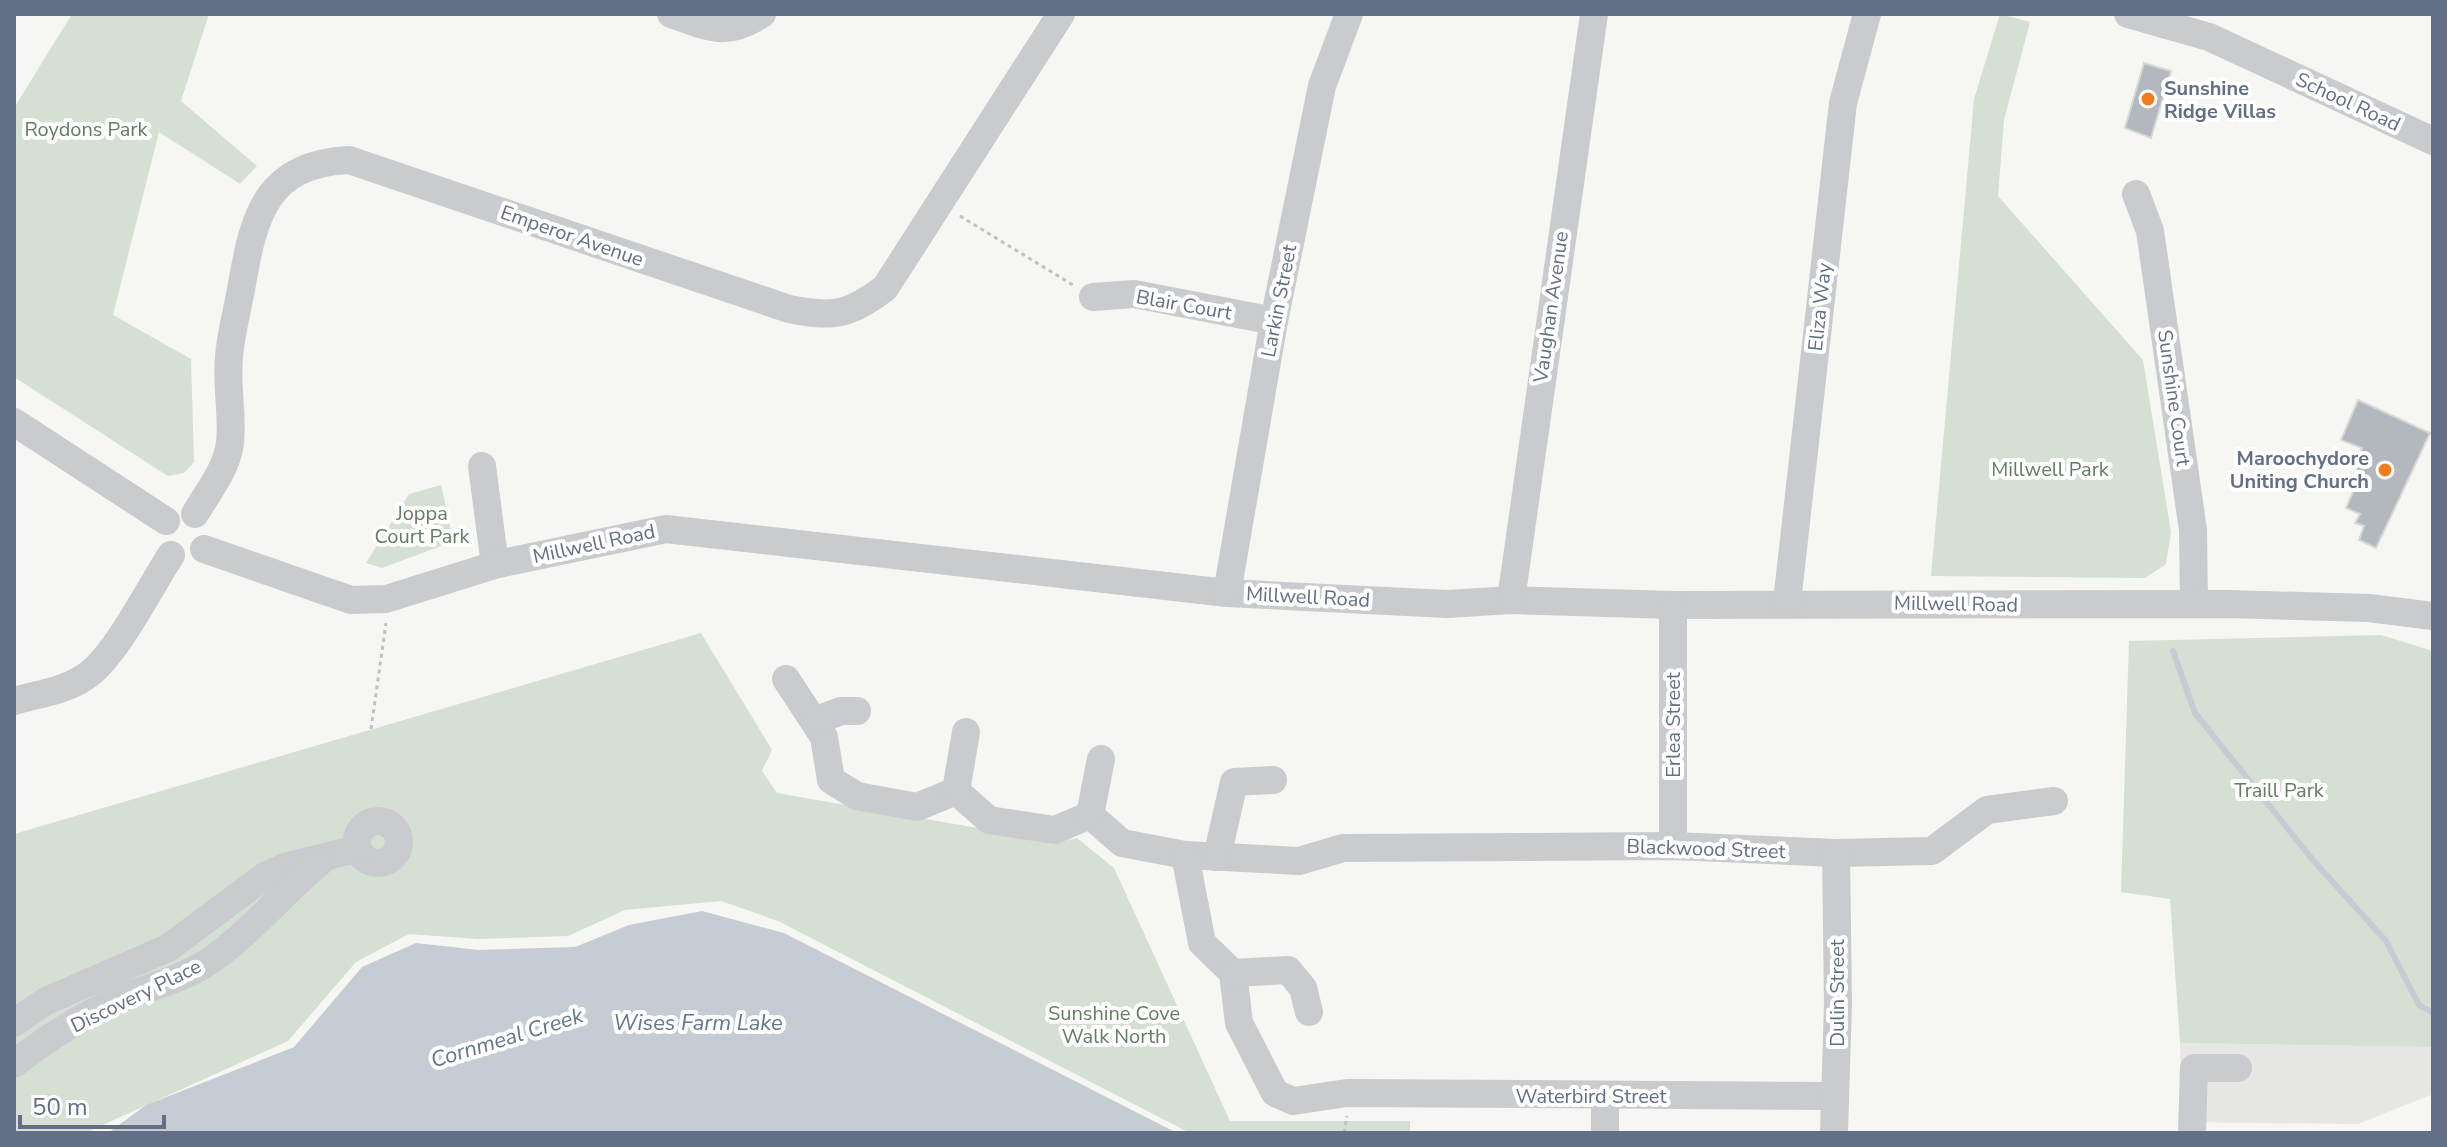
<svg xmlns="http://www.w3.org/2000/svg" width="2447" height="1147" font-family="'Nunito Sans',sans-serif">
  <style>
    .built { fill: #e7e7e6 }
    .green { fill: #d5dfd4 }
    .water { fill: #c6ccd3 }
    .lines { fill: none; stroke-linecap: round; stroke-linejoin: round }
    .stream { stroke: #c6ccd3; stroke-width: 6 }
    .building { fill: #b3b8bf; stroke: #d7d8d6; stroke-width: 2 }
    .path { stroke: #bfc1c4; stroke-width: 3; stroke-dasharray: 4 4; stroke-linecap: butt }
    .minor { stroke: #c9cbcf; stroke-width: 28 }
    .poi-dot { fill: #f17c18; stroke: #fff; stroke-width: 3 }
    .labels { text-anchor: middle; dominant-baseline: central; stroke-width: 8; stroke-linejoin: round; paint-order: stroke }
    .poi-label { font-size: 20px; font-weight: bold; fill: #636f87; stroke: #fff; text-anchor: start }
    .street-label { font-size: 20px; fill: #636f87; stroke: #fff }
    .park-label { font-size: 20px; fill: #637d63; stroke: #fff }
    .water-label { font-size: 22px; font-style: italic; fill: #63778a; stroke: #fff }
  </style>
  <rect width="100%" height="100%" fill="#f6f7f3"/>
  <polygon class="built" points="2180,1043 2433,1047 2433,1094 2358,1124 2182,1122"/>
  <g class="green">
    <polygon points="72,14 209,14 181,101 257,166 240,184 159,132 113,315 191,359 194,462 184,473 168,476 14,377 14,108"/>
    <polygon points="2000,14 2030,22 2004,120 1998,196 2143,360 2171,532 2166,564 2145,578 1931,576 1974,99"/>
    <polygon points="441,485 451,530 449,538 441,546 382,568 366,563 409,494"/>
    <polygon points="701,633 772,750 762,771 777,793 1059,842 1077,838 1114,868 1230,1121 1410,1121 1410,1133 1190,1133 778,921 721,901 625,910 568,936 478,939 409,934 356,962 288,1041 85,1133 14,1133 14,834"/>
    <polygon points="2381,635 2433,651 2433,1047 2180,1043 2170,899 2121,892 2129,641"/>
  </g>
  <polygon class="water" points="702,911 784,933 1177,1133 108,1133 146,1105 294,1047 362,967 416,943 479,950 575,947 629,925"/>
  <g class="lines">
    <polyline class="stream" points="2173,651 2195,713 2312,859 2386,941 2419,1005 2433,1013"/>
  </g>
  <g class="building">
    <polygon points="2144,63 2171,71 2151,138 2125,128"/>
    <polygon points="2358,400 2430,433 2376,548 2359,540 2364,526 2355,523 2360,514 2346,508 2359,478 2355,462 2362,448 2341,440"/>
  </g>
  <g class="lines">
    <g class="path">
      <polyline points="960,216 1073,285"/>
      <polyline points="371,729 386,623"/>
      <polyline points="1344,1133 1347,1116"/>
    </g>
    <g class="minor">
      <path d="M671,14C710,27 725,38 762,14"/>
      <polyline points="2128,14 2209,37 2433,141"/>
      <polyline points="2136,194 2150,231 2193,530 2194,604"/>
      <polyline points="1093,297 1134,294 1274,321"/>
      <polyline points="14,422 166,521"/>
      <polyline points="482,466 493,550 498,564"/>
      <path d="M195,514C208,492 227,468 230,443C233,414 226,385 229,357C231,332 238,308 242,284C254,214 267,164 349,160L789,309C834,318 849,315 885,288L1061,14"/>
      <polyline points="204,549 351,600 386,599 498,564 666,529 1227,593 1447,604 1511,600 1673,605 2229,604 2369,608 2433,616"/>
      <polyline points="1227,593 1274,321 1322,86 1349,14"/>
      <polyline points="1511,600 1594,14"/>
      <polyline points="1787,602 1843,103 1867,14"/>
      <polyline points="1673,605 1673,846"/>
      <polyline points="786,679 824,737 831,780 857,796 917,807 956,791 989,820 1055,830 1090,815 1122,843 1185,855 1299,861 1343,848 1673,846 1836,853 1932,851 1987,810 2054,801"/>
      <path d="M14,701C38,694 64,691 85,677C115,658 150,587 171,555"/>
      <polyline points="814,721 841,711 857,711"/>
      <polyline points="956,791 966,732"/>
      <polyline points="1090,815 1101,759"/>
      <circle cx="378" cy="842" r="21"/>
      <polyline points="1185,855 1202,943 1233,973 1239,1023 1275,1093 1293,1101 1347,1093 1834,1096"/>
      <polyline points="1217,857 1234,782 1273,780"/>
      <polyline points="1233,973 1288,970 1303,988 1309,1012"/>
      <polyline points="14,1023 46,1001 168,948 265,876 287,866 357,849"/>
      <path d="M14,1064C46,1039 87,1013 125,997C152,986 179,980 205,964C248,936 280,895 320,862"/>
      <polyline points="1605,1097 1605,1133"/>
      <polyline points="1834,1133 1838,1003 1836,853"/>
      <polyline points="2192,1133 2194,1068 2238,1068"/>
    </g>
  </g>
  <g class="poi-dot">
    <circle cx="2148" cy="99" r="8"/>
    <circle cx="2385" cy="470" r="8"/>
  </g>
  <g class="labels">
    <g class="poi-label">
      <text x="2164" y="88">Sunshine<tspan x="2164" dy="23">Ridge Villas</tspan></text>
      <text x="2369" y="458" text-anchor="end">Maroochydore<tspan x="2369" dy="23">Uniting Church</tspan></text>
    </g>
    <g class="street-label">
      <text transform="translate(2348 102) rotate(25)">School Road</text>
      <text transform="translate(572 236) rotate(19)">Emperor Avenue</text>
      <text transform="translate(1279 301) rotate(-79)">Larkin Street</text>
      <text transform="translate(1184 305) rotate(10)">Blair Court</text>
      <text transform="translate(1551 307) rotate(-82)">Vaughan Avenue</text>
      <text transform="translate(1820 307) rotate(-84)">Eliza Way</text>
      <text transform="translate(2174 398) rotate(82)">Sunshine Court</text>
      <text transform="translate(594 544) rotate(-12)">Millwell Road</text>
      <text transform="translate(1308 597) rotate(3)">Millwell Road</text>
      <text transform="translate(1956 604) rotate(1)">Millwell Road</text>
      <text transform="translate(1673 725) rotate(-90)">Erlea Street</text>
      <text transform="translate(1706 849) rotate(2)">Blackwood Street</text>
      <text transform="translate(1837 993) rotate(-90)">Dulin Street</text>
      <text transform="translate(136 996) rotate(-26)">Discovery Place</text>
      <text x="1591" y="1096">Waterbird Street</text>
    </g>
    <g class="park-label">
      <text x="86" y="129">Roydons Park</text>
      <text x="2050" y="469">Millwell Park</text>
      <text x="422" y="513">Joppa<tspan x="422" dy="23">Court Park</tspan></text>
      <text x="2279" y="790">Traill Park</text>
      <text x="1114" y="1013">Sunshine Cove<tspan x="1114" dy="23">Walk North</tspan></text>
    </g>
    <g class="water-label">
      <text x="698" y="1023">Wises Farm Lake</text>
      <text transform="translate(507 1038) rotate(-17)">Cornmeal Creek</text>
    </g>
  </g>
  <rect width="2447" height="1147" fill="none" stroke="#636f87" stroke-width="32"/>
  <path d="M20 1115v12h144v-12" fill="none" stroke="#636f87" stroke-width="4"/>
  <text x="32" y="1115" font-size="24" fill="#636f87" stroke="#ffffff" stroke-width="6" paint-order="stroke">50 m</text>
</svg>
